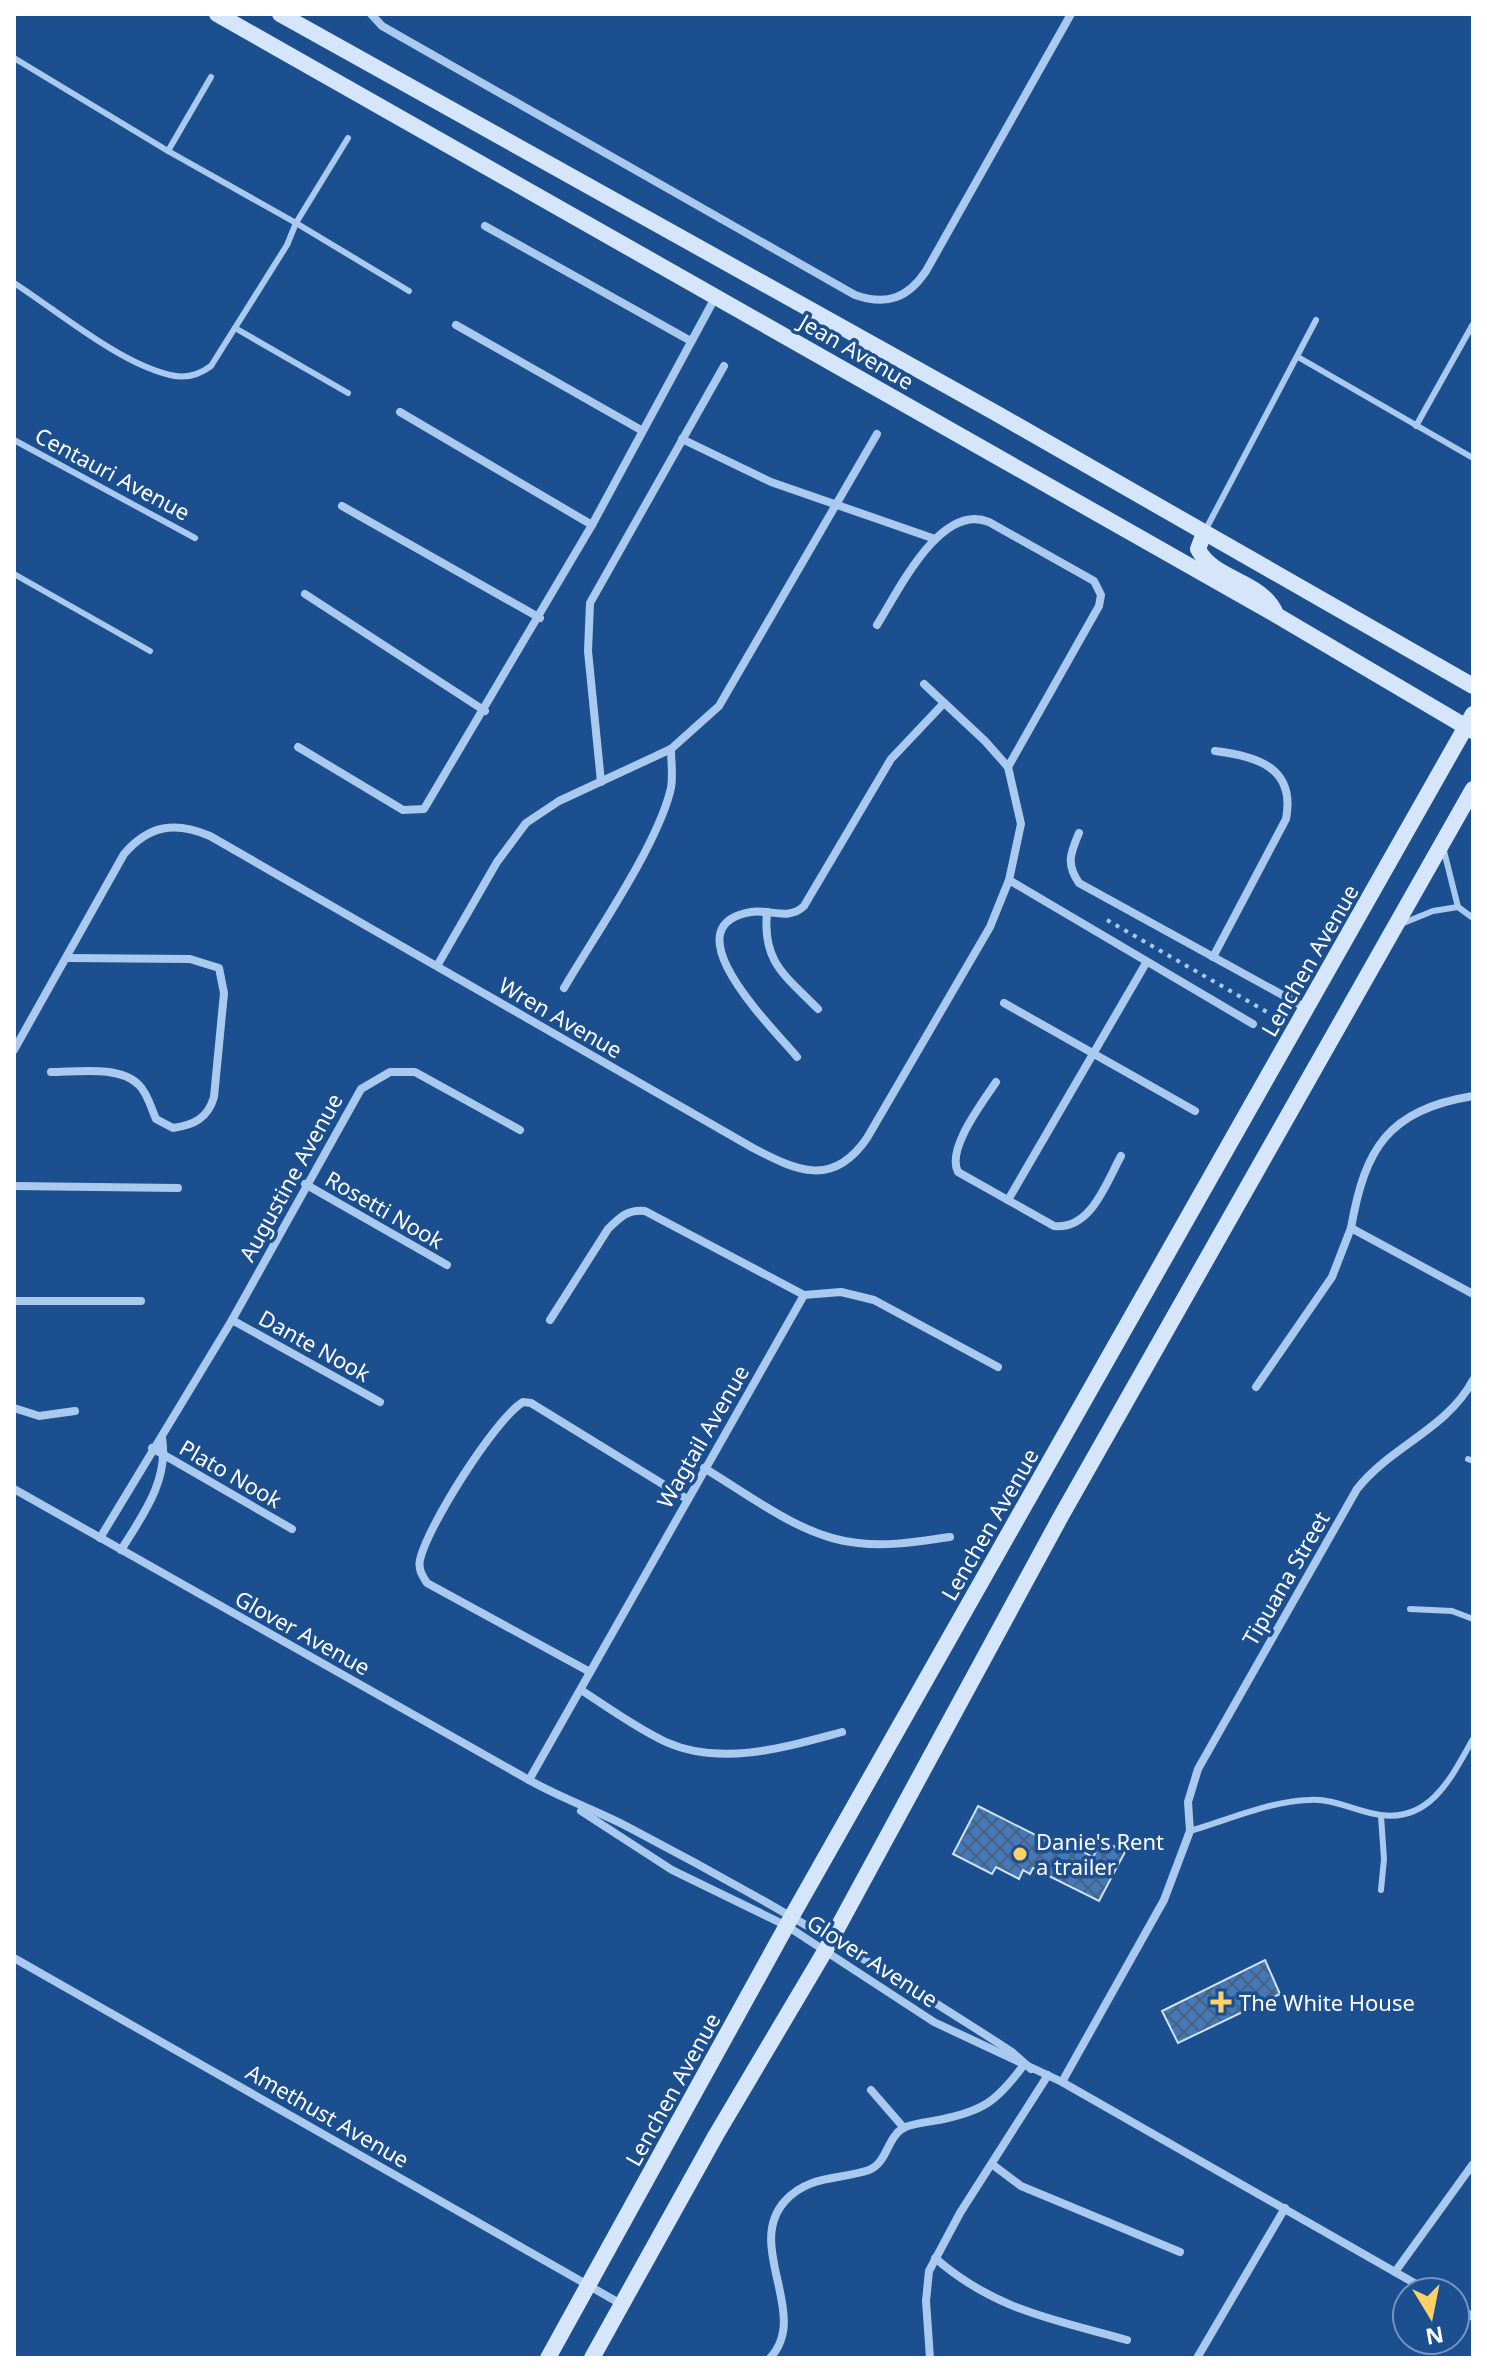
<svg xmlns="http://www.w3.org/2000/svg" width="1487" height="2372" font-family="'Noto Sans',sans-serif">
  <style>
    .building { fill: url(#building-cross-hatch); stroke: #cfe3fa; stroke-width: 2 }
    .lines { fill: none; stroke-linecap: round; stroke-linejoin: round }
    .path { stroke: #a9c9ee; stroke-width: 4; stroke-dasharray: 4 6; stroke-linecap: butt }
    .lane { stroke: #a9c9ee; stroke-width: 6 }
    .street { stroke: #a9c9ee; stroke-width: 8 }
    .secondary { stroke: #d6e6fa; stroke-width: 16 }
    .poi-dot { fill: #ffd166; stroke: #1b4f8f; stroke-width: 3 }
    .labels { text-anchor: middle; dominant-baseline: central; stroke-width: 7; stroke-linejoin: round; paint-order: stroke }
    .street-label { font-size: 22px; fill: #fff; stroke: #1b4f8f }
    .poi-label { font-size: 22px; fill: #fff; stroke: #1b4f8f; text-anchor: start }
  </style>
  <defs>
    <pattern id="building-cross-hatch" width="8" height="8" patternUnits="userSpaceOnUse" patternTransform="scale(2)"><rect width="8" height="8" fill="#4478b7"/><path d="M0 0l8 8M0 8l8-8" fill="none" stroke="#486282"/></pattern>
  </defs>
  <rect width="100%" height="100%" fill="#1b4f8f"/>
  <g class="building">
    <polygon points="978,1806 1059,1847 1062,1841 1093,1857 1102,1840 1125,1852 1099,1901 1033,1868 1030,1874 1023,1870 1019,1879 996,1867 992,1874 953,1854"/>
    <polygon points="1265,1960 1280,1994 1178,2043 1162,2011"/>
  </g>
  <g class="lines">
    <polyline class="path" points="1107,920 1279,1019"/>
    <g class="lane">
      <polyline points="14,58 168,151"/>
      <polyline points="348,138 296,223 409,291"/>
      <path d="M14,283C59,312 119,363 170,375C185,379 199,375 211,366L287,245L296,223L168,151L211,77"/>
      <polyline points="235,328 348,393"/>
      <polyline points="1298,357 1473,458"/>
      <polyline points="1416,426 1473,324"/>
      <polyline points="14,440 195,538"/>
      <polyline points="1206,529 1316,320"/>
      <polyline points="14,574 150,651"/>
      <polyline points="1444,851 1458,907 1473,918"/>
      <polyline points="1401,924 1433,911 1458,907"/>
      <polyline points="1468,1459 1473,1461"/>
      <polyline points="1410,1609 1452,1611 1473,1619"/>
      <polyline points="1381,1816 1384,1859 1381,1890"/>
      <path d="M1190,1831C1228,1820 1270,1801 1309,1800C1335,1798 1356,1812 1381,1815C1431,1822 1452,1776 1473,1739"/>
    </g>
    <g class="street">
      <path d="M371,14L382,26L855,295C887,306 908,298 926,271L1071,14"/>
      <polyline points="485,226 689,340"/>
      <polyline points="456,325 641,430"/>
      <polyline points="400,412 592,525"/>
      <polyline points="682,439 771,482 935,539"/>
      <polyline points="342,506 540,618"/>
      <polyline points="305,594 485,711"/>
      <path d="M877,625C898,592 940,502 989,522L1094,581L1101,595L1099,606L1008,767"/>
      <polyline points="298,747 403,810 424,809 592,525 716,296"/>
      <polyline points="601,782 588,651 590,603 724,366"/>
      <path d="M1079,833C1070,854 1066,864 1079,883L1306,1008"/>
      <polyline points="1009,880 1253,1024"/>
      <path d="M767,912C762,963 786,976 818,1009"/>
      <path d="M1213,957L1286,819C1296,767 1256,756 1215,751"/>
      <polyline points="437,966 497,862 526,823 559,801 671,749 719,706 877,434"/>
      <path d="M564,988C595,935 655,849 670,792C674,779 671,764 671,749"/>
      <polyline points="1004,1003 1195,1111"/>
      <path d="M14,1050L124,854C149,825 175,821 210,836L753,1148C797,1171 833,1188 867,1138L990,927L1009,880L1021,824L1008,767L985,741L924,684"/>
      <path d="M797,1057C775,1030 667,926 751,912C770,909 789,921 804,906L891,759L944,703"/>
      <path d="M51,1072C76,1072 120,1065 139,1085C148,1094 151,1108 156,1119L173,1128C194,1125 208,1118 214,1097L224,993L219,968L190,959L67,958"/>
      <path d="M996,1082C983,1102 946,1149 958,1172L1054,1226C1091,1230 1106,1183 1121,1156"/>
      <polyline points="305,1184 447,1265"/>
      <polyline points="14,1186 178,1188"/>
      <polyline points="1008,1200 1146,963"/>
      <path d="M1351,1228C1365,1148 1388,1110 1473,1096"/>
      <polyline points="804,1295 841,1292 874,1300 998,1367"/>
      <polyline points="14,1301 141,1301"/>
      <polyline points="232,1320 380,1402"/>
      <path d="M550,1320L608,1229C620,1217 628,1209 645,1211L804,1295"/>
      <polyline points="1256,1387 1332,1277 1351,1228 1473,1294"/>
      <polyline points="14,1408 39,1416 75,1411"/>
      <polyline points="152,1448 292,1529"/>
      <path d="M704,1468C751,1496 803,1538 858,1543C889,1547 920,1541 950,1537"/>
      <path d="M14,1489L529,1780C561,1798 595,1810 628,1827C760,1896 888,1971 1012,2052L1031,2069"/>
      <polyline points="100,1538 232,1320 361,1089 390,1072 415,1072 520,1130"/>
      <path d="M121,1550C143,1515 169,1480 162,1438"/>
      <path d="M590,1672L427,1583C422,1575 418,1569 420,1560C427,1527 495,1419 523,1402L531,1403L687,1499"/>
      <path d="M581,1690C609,1708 636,1728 666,1742C722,1767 786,1747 842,1732"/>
      <polyline points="529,1780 804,1295"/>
      <polyline points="581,1811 672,1870 787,1926 934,2022 1062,2082 1430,2292"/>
      <polyline points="14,1958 621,2304"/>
      <path d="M1062,2082L1164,1900L1190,1831L1188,1802L1198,1769L1357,1489C1391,1446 1447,1429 1473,1380"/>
      <polyline points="871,2090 904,2128"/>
      <polyline points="993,2165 1021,2186 1180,2252"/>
      <path d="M935,2258C995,2310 1052,2319 1127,2340"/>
      <polyline points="1395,2272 1473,2164"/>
      <polyline points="1455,2306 1473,2317"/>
      <path d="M770,2358C811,2315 744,2246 785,2201C808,2175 839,2180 869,2170C887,2163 887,2138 903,2128C914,2123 928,2122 939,2120C983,2111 996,2102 1023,2066"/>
      <polyline points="930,2358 926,2301 929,2271 960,2213 1048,2075"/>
      <polyline points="1197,2358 1285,2208"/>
    </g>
    <g class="secondary">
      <polyline points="217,14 1278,616 1473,731"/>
      <polyline points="280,14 994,412 1473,686"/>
      <path d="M1204,533L1198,549C1214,581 1261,579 1276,614"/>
      <polyline points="548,2358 792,1916 1473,714"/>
      <polyline points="592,2358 716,2135 825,1951 1060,1518 1473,789"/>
    </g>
  </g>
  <g class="poi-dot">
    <circle cx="1020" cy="1854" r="8"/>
    <path d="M1217 1990h8v8h8v8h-8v8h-8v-8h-8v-8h8z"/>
  </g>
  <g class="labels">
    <g class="street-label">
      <text transform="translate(857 351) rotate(30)">Jean Avenue</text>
      <text transform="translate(113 473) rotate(28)">Centauri Avenue</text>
      <text transform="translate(1309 960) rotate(-60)">Lenchen Avenue</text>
      <text transform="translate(561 1017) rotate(30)">Wren Avenue</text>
      <text transform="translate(290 1177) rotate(-61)">Augustine Avenue</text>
      <text transform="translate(385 1209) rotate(30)">Rosetti Nook</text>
      <text transform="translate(315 1345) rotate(29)">Dante Nook</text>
      <text transform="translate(702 1436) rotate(-60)">Wagtail Avenue</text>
      <text transform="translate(231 1473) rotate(30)">Plato Nook</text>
      <text transform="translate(989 1524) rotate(-60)">Lenchen Avenue</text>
      <text transform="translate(1285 1578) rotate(-60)">Tipuana Street</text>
      <text transform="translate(303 1632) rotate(29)">Glover Avenue</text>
      <text transform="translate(873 1960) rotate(33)">Glover Avenue</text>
      <text transform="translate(672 2089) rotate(-61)">Lenchen Avenue</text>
      <text transform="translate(328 2115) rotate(30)">Amethust Avenue</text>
    </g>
    <g class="poi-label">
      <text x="1036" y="1841">Danie's Rent<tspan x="1036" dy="25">a trailer</tspan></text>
      <text x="1239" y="2002">The White House</text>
    </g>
  </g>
  <rect width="1487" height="2372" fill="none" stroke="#ffffff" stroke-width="32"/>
  <g transform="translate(1431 2316) rotate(170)"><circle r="38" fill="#1b4f8f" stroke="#7695bc" stroke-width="2"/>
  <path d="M0-6L14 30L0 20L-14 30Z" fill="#ffd166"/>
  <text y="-12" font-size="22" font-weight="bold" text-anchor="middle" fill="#ffffff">N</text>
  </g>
</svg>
